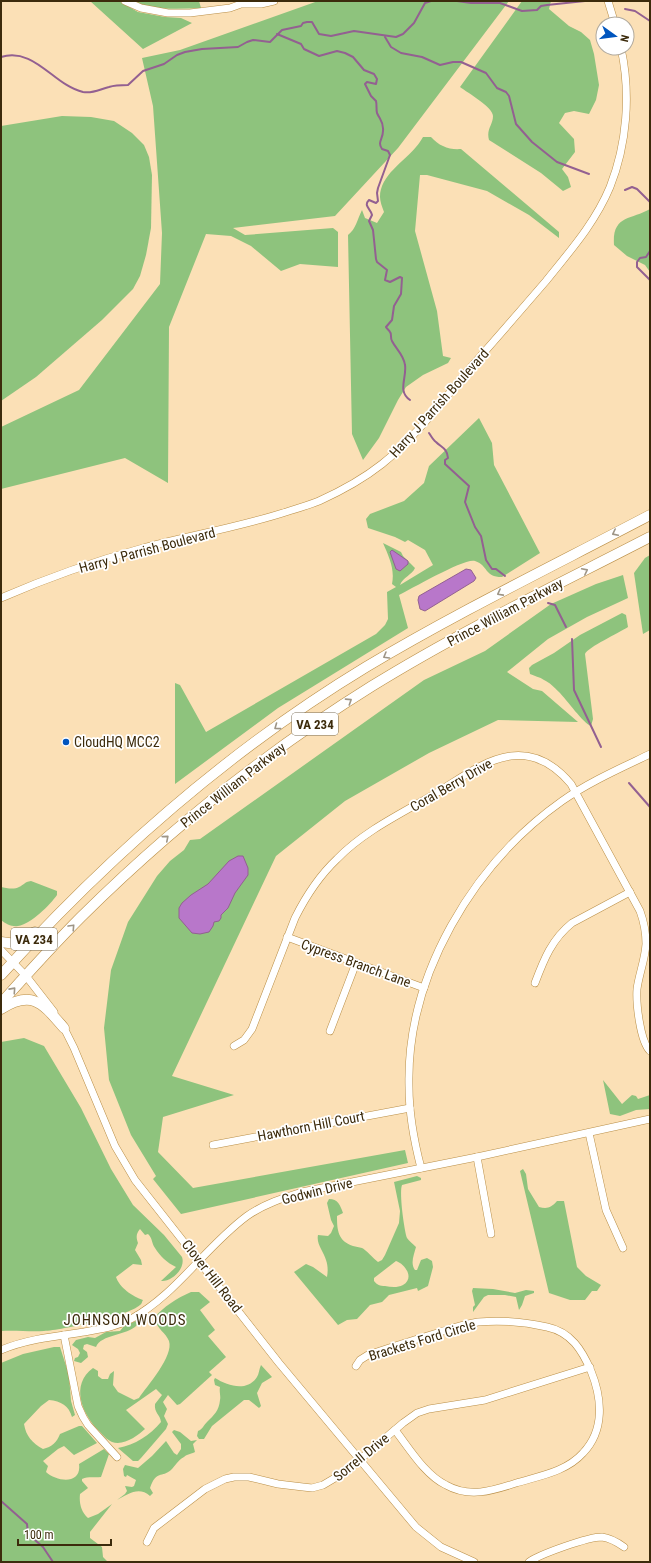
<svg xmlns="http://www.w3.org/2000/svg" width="651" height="1563" font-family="'Roboto Condensed',sans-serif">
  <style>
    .green { fill: #8ec37d; fill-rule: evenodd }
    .water { fill: #b877ca; stroke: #936091 }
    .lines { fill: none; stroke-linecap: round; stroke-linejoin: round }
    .stream { stroke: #936091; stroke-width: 2 }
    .minor-casing { stroke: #b98e46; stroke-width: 8 }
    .highway-casing { stroke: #b98e46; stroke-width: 11 }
    .minor { stroke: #fff; stroke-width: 7 }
    .highway { stroke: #fff; stroke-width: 10 }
    .oneway { stroke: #9e9586 }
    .poi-dot { fill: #0055be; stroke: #fff; stroke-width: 1.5 }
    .labels { text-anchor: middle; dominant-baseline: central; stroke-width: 3.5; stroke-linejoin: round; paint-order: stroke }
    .shield { fill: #fff; stroke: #766b55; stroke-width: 1 }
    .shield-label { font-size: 13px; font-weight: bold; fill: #3c2b0c }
    .street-label { font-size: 14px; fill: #3c2b0c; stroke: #fff }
    .poi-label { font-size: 14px; fill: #3c2b0c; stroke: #fff; text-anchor: start }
    .neighbourhood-label { font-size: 15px; letter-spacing: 1px; fill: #3c2b0c; stroke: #fff }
  </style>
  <rect width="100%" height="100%" fill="#fbe0b6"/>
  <g class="green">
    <polygon points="90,1 119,1 138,12 165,17 181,18 192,23 143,49"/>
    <path d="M133,1H199L201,8C178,9 154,11 133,1Z"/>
    <polygon points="318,1 509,1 398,148 335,216 233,228 245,235 333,228 338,232 338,267 300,264 281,271 251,246 231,236 206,234 169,327 168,483 125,458 1,489 1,427 79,390 160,284 162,233 153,106 142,58 180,50"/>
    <path d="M522,1H551L549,9L569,26L581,32L590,40L594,54L599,85L596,100L589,114L574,111L565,113L559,123L574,139L575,152L562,169L568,177L571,187L563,191L541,173L489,140C486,129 493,125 493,116C493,107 468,93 460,87Z"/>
    <polygon points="62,116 91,117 114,121 132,133 144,145 149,157 152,175 151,228 146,255 140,276 133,289 102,320 36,377 1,401 1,126"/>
    <path d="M423,137H431C439,146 449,150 461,149L559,232V238L529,215L487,191L427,175H420L415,231L437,311L443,356L451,358L448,363L423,375L406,387L398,400L379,438L363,460L352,434L348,235C356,229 357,220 362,210L365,218L377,223L384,212C382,207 380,201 380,197C380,175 404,162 416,147C419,144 421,140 423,137Z"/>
    <path d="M650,209V272L645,265L627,256L614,245C612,215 631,220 650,209Z"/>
    <path d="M479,418L492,443L494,465L540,553L502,577C484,577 489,566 475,561C466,557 411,589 399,595L408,628L278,708L175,784V683L180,685L206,732L376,634L385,625L388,619L387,592L396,587L392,584C395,569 389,557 383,543L401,552L403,556L415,568C412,575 403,577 400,585L433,565L425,550L408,540L405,542L395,537L368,528L366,519L370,514L404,501L424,483L429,466Z"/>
    <polygon points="650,555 650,630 643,634 634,573 645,558"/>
    <polygon points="623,575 628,598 587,617 548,639 507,672 533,689 542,691 578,722 498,720 429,753 345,801 276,856 172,1076 234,1095 163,1117 158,1152 193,1188 405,1150 408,1163 181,1214 153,1179 156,1176 131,1135 109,1080 104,1028 111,970 128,922 157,876 170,861 184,850 190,840 200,839 424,680 485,651 551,604 596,584"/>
    <path d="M622,613L626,615L628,627C619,633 588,647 585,654L593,719L591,726C584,724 566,699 559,692C555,688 549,682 544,680C540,677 534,676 530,674L529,668L532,665L554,653L580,635Z"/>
    <path d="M31,881L57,891V895C50,905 31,924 18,926C12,927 6,924 1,920V887C6,888 14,890 19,887C24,885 24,882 31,881Z"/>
    <path d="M24,1038L44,1046L81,1108L111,1169L133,1205L164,1235L182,1257C186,1268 172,1282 161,1281L176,1267C167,1263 160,1256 155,1248C151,1242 153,1239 148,1234L145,1235L140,1229C136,1234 136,1237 138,1243L135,1250L141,1260L142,1265L133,1264L116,1277C119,1287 133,1297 143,1300C142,1301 142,1304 140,1305C128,1316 62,1330 44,1331C30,1332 16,1330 1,1331V1042Z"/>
    <polygon points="603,1080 622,1104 632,1095 636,1096 638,1099 650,1095 650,1109 636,1110 620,1116 610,1114"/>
    <path d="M523,1169L526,1174L528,1189L539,1207C547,1209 551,1208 557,1201H564L577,1267L586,1276L601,1285L597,1291H592L585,1300H570L549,1293L520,1171Z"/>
    <path d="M417,1176L421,1178V1180L402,1185C399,1192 404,1229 407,1238C409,1241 413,1244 416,1247C414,1255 410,1263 415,1270H417L421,1260L427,1258L432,1261L433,1267L428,1286L418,1291L417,1288L389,1295L382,1302L370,1305L357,1319L347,1320L338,1325L294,1272L306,1264L313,1267L327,1277C328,1271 328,1266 326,1260C324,1252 316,1244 318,1235L328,1236L331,1233L334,1226L331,1220L327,1203L329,1199C338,1199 340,1205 343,1213L337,1216C337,1230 338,1241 353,1246C356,1247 359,1247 362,1248C365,1249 374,1259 378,1262L382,1260L385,1255L399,1223L400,1211L394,1182ZM396,1261C405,1264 415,1278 403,1285C397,1288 391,1287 385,1286C380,1286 377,1285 374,1281V1278Z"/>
    <polygon points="473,1288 493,1289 515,1293 526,1290 534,1291 534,1293 525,1296 522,1305 519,1310 516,1297 505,1295 488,1295 484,1297 473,1312 473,1307 475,1305 472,1291"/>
    <path d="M191,1292H199L210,1302L200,1310L215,1330L208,1336L226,1357L209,1372L212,1375L180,1404L177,1405L168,1395L163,1402L167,1409L164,1416L168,1424L166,1429L141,1458L138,1461H133L118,1448C135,1445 150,1435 161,1422C160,1414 154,1413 155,1404L162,1395L156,1389L126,1410L145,1429C137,1436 124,1446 112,1442C107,1440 102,1434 98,1430C82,1413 70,1385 93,1368L98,1371V1376L102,1379H108L110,1374L114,1371L113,1385L118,1392L134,1400L139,1398C147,1386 174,1356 169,1341C166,1333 157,1329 154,1318C163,1307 177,1298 191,1292Z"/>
    <path d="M136,1321L137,1325C127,1336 101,1334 96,1347L87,1344L84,1345L83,1349L87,1352L88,1357L81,1363L74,1361L75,1358L78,1357L80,1353L78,1349L72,1345L76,1340L88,1337L95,1338L106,1332L120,1331L124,1326Z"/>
    <path d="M54,1347H60L69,1375L71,1401L75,1415L72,1417C69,1406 61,1401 49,1400L41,1406L24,1424C26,1436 32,1443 43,1449C52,1447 57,1442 60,1434L79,1426H82L97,1443L74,1455L64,1446L58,1449L43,1461L48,1466L46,1472C57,1482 82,1485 79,1464L104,1449L109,1454L101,1477C94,1478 89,1476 82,1479V1481L88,1488L80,1494C79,1503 81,1512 88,1518L98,1514L112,1504L90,1532V1538L102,1547L103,1557L108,1562H1V1363L23,1354Z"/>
    <path d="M261,1365L272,1377L262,1383L257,1393L261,1406L259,1408L249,1400H244L212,1426L204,1439H199L197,1436L198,1431C203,1429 203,1426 207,1422C214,1415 219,1411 220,1400C221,1396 219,1392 220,1387L215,1385L214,1380L215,1378C228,1386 247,1392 257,1377C259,1374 259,1369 261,1365Z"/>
    <path d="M174,1430L180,1432L191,1441L197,1440L193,1444L195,1452C191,1454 187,1454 184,1457C178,1460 175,1466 171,1470C162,1478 156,1470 150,1488L153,1493L150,1496C139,1486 128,1494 117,1500L125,1494L127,1491L125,1486L132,1487L134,1486L136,1480L127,1475L126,1477L124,1476L123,1469L125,1465L138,1468L152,1456L166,1441L174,1453L177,1455L181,1449V1444L172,1432Z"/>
  </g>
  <g class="water">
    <polygon points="392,550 408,561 408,564 400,571 396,569 390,552"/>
    <polygon points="466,569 471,570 476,578 474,581 425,611 420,609 418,600 419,596"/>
    <polygon points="238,856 243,856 248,868 248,875 235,893 228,908 221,915 221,918 219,921 214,922 213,926 209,932 200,934 192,933 179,918 179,908 182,903 191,895 208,884 229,861"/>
  </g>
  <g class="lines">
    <g class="stream">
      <polyline points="457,1 471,3 500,3 522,11 537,10 541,6 547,5 585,1"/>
      <polyline points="625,9 635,11 650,21"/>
      <path d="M277,34L301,44L304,49L319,56L337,51L345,53L353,57L364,70L374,74L377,79L376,84L367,82L365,84L371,96L376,101C377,105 376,109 377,113C380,120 384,122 383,131C383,139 377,142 382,149L388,151L390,155L378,188L377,193L378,201L376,203L369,200C363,206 371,209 372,215L369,221L373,230L376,259L377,262L387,270L385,280L390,282L400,277L402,278L401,294L394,306L392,320L386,327C387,329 389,330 390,332C392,334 390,338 392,341C396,349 404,355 405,365C407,378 397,391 410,400"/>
      <polyline points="385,37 391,47 401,53 422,57 440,65 453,62 461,62 486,73 497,88 506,92 509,96 516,124 532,142 557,162 589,174"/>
      <path d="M1,57C35,47 53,85 83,92C93,94 100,89 109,87C115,85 122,85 128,85L143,71L164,64L177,55L185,52L202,49L238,47L247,42L253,40L270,42L282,30L301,26L303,23L307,22H312L319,34L331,36L354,31L396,37L403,34L414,23L425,3L431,1"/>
      <polyline points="625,190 632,187 637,189 650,202"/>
      <polyline points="650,251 646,257 640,258 637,262 637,267 650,280"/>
      <path d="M429,433C431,436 433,440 436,442C442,448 447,448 448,458L445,460V464L469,486L465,502L475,527L481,536L486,560L492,569H496L505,576"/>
      <polyline points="548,603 555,605 566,627"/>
      <polyline points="572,639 574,690 601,747"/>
      <polyline points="629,783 650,807"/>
      <polyline points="1,1501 27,1524 28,1534 43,1547 53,1562"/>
    </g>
    <defs>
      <g id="minor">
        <polyline points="125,1 141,8 168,13 190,13 230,8 241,4 261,4 274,1"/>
        <polyline points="608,1 615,24"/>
        <path d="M1,598C47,578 95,561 143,548C191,535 241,527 289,511C299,508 309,505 319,501C341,491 363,479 382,464C416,437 443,400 471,367C496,339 521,310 546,281C570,251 595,223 610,187C627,144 631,94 621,48"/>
        <polyline points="287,937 424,988"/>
        <polyline points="1,950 26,976 54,1012"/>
        <path d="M535,983C544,959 552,939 572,923L630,892"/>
        <polyline points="62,1024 74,1048 115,1146 135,1180 279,1363 416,1527 441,1547 474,1562"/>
        <polyline points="330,1031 356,963"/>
        <path d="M234,1046L244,1040L252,1029L295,918C306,896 319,876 337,859C363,832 400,814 433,795C457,781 482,760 511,756C536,753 556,766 571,784L640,911C644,922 646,933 646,944C645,960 639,974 637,989C636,1003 640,1041 650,1051"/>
        <polyline points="589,1133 606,1210 623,1248"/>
        <polyline points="213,1145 410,1108"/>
        <polyline points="477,1157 491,1234"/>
        <path d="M421,1168C414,1141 409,1115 409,1087C406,976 473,864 562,801C589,782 621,768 650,754"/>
        <polyline points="64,1335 78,1406 83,1417 88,1425 117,1457"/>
        <path d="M1,1350C27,1339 57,1336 84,1332C100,1329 116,1327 131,1319C177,1294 205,1247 247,1216C264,1204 283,1198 302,1192L477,1157L650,1119"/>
        <path d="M356,1366L360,1360L368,1355C391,1347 414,1340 437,1333C450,1329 464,1324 478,1322C500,1320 525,1322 547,1327C571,1332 582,1350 591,1371C602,1398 605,1430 583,1453C566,1472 539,1476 516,1483C492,1491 469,1498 446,1485C425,1475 409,1448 395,1430"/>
        <polyline points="147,1542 154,1528 205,1489 225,1479 234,1477 249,1477 278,1484 303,1487 312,1488 323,1485 345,1472 403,1423 417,1413 429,1409 485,1400 590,1367"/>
        <path d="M529,1562C540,1554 588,1537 602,1537C610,1538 617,1542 624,1547"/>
      </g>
      <g id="highway">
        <polyline points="1,942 16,944 35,932"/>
        <path d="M1,975C108,857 229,750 366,667C458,612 555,565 650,515"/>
        <path d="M1,1003C27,974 53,945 81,917C169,830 266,752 372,686C461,631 557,585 650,537"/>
        <path d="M1,1009C33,989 43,1004 64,1028"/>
      </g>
    </defs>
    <use href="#minor" class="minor-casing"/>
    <use href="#highway" class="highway-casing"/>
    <use href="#minor" class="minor"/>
    <use href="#highway" class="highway"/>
  </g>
  <defs><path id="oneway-chevron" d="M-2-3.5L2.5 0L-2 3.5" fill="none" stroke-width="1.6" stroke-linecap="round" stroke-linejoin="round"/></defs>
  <g class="oneway">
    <use href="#oneway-chevron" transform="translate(615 533) rotate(153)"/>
    <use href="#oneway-chevron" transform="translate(585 571) rotate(-27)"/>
    <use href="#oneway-chevron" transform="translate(500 593) rotate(152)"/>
    <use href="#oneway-chevron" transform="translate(386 656) rotate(150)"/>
    <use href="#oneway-chevron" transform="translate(349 701) rotate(-33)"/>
    <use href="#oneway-chevron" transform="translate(277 727) rotate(144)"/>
    <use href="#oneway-chevron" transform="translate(166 838) rotate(-41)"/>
    <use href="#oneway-chevron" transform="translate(72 927) rotate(-47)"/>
    <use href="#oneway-chevron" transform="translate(13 990) rotate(-48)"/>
  </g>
  <circle class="poi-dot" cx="66" cy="742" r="4"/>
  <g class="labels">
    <g class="shield">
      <rect x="292" y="713" width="46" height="22" rx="3"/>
      <rect x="11" y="928" width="46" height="22" rx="3"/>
    </g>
    <g class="shield-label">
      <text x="315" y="724">VA 234</text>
      <text x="34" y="939">VA 234</text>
    </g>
    <g class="street-label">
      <text transform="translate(439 403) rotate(-48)">Harry J Parrish Boulevard</text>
      <text transform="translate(147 550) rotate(-15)">Harry J Parrish Boulevard</text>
      <text transform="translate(505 612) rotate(-28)">Prince William Parkway</text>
      <text transform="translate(233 785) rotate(-38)">Prince William Parkway</text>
      <text transform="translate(451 785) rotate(-30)">Coral Berry Drive</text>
      <text transform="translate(356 963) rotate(20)">Cypress Branch Lane</text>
      <text transform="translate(311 1126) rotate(-11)">Hawthorn Hill Court</text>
      <text transform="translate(317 1191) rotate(-14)">Godwin Drive</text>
      <text transform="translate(212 1276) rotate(52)">Clover Hill Road</text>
      <text transform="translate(422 1340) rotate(-17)">Brackets Ford Circle</text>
      <text transform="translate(361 1457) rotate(-39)">Sorrell Drive</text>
    </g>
    <g class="poi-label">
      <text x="74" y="742">CloudHQ MCC2</text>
    </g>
    <g class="neighbourhood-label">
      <text x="125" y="1320">JOHNSON WOODS</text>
    </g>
  </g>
  <rect width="651" height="1563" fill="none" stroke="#3c2b0c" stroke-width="4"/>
  <g transform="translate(615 36) rotate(104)"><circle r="19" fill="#ffffff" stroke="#b1aa9e"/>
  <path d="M0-3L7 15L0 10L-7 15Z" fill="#0055be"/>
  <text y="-6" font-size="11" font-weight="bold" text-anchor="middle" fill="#3c2b0c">N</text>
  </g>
  <path d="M18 1539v6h93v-6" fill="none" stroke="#3c2b0c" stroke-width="2"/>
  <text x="24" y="1539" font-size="12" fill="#3c2b0c" stroke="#ffffff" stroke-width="3" paint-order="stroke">100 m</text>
</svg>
